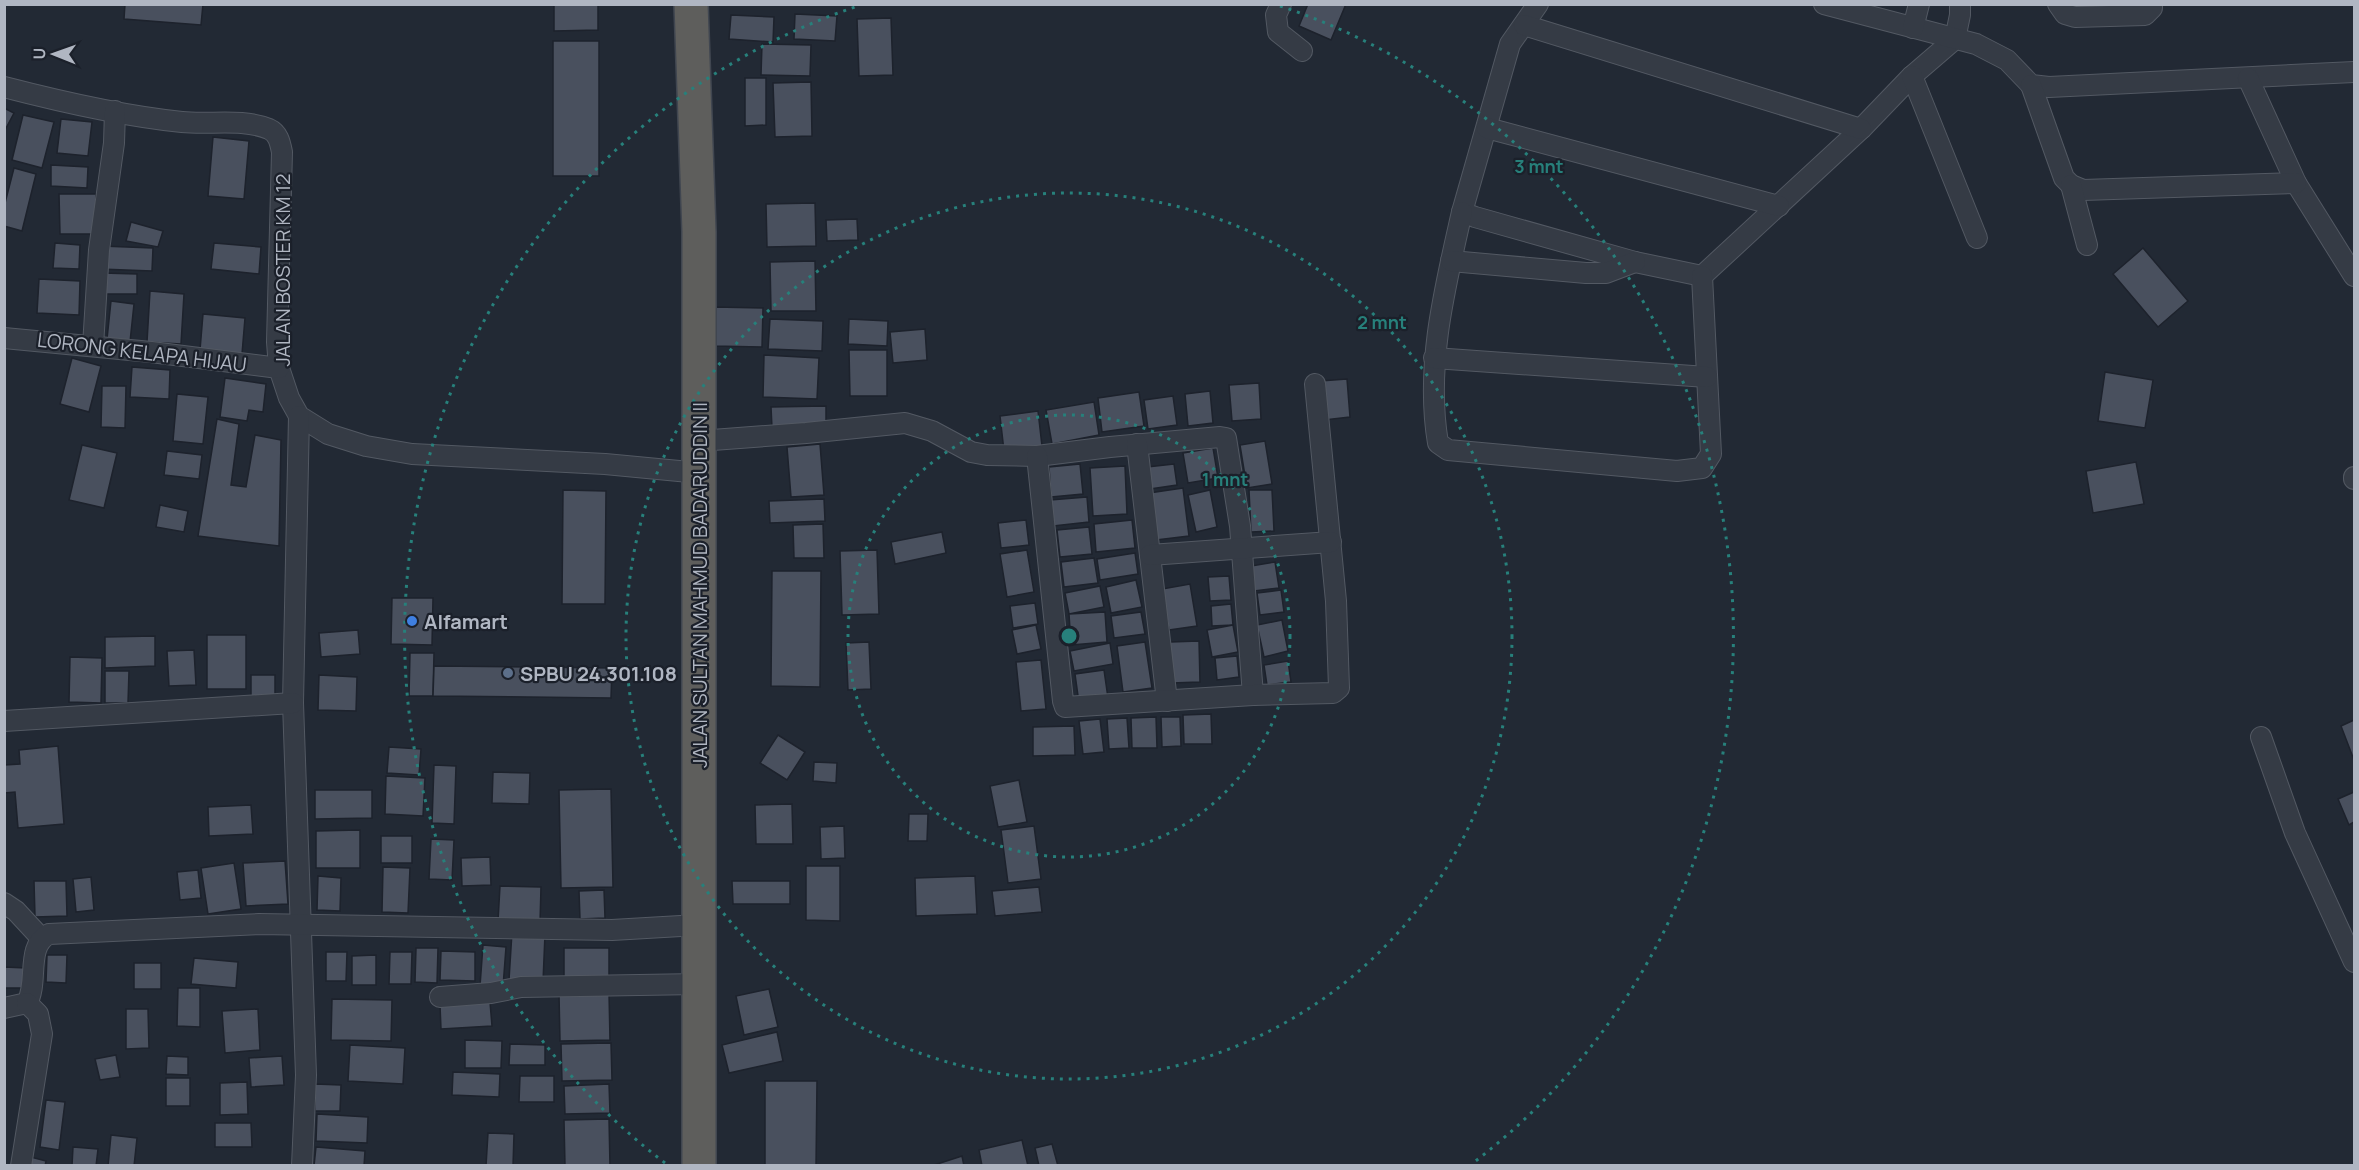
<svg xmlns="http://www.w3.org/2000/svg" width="2359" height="1170" font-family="Manrope,sans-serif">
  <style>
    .building { fill: #49505e; stroke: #1d222c; stroke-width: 1.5 }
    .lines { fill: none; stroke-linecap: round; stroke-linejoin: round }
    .minor-casing { stroke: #535963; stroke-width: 22 }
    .trunk-casing { stroke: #404650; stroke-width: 36 }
    .minor { stroke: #353b45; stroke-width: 20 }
    .trunk { stroke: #5e5e5c; stroke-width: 33 }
    .ring { fill: none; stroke: #27807b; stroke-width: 3; stroke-dasharray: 3 6 }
    .shop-dot { fill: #3f7fe0; stroke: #1b202a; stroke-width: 2 }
    .service-dot { fill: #5c6f8a; stroke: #1b202a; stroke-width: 2 }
    .labels { text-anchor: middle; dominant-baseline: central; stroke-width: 4.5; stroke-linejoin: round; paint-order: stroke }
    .street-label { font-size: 20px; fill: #b0b6c2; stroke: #1b202a }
    .poi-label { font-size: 20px; font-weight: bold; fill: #b0b6c2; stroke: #1b202a; text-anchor: start }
    .centre { fill: #27807b; stroke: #1b202a; stroke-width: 3 }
    .ring-label { font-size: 18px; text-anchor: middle; font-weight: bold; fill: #27807b; stroke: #1b202a; stroke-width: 4.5; stroke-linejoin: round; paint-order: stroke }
  </style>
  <rect width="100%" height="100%" fill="#222934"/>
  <g class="building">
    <polygon points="125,4 203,4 201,25 124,19"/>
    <polygon points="554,4 598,4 598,30 554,31"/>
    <polygon points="1308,4 1346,4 1331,40 1299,26"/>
    <polygon points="795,14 837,16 835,41 794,39"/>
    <polygon points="731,15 774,17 773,42 729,39"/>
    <polygon points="891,18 893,75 859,76 857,19"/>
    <rect x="553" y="41" width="46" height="135"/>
    <polygon points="762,44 811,45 810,76 761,75"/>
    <polygon points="745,78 766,78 766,125 745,126"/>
    <polygon points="811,82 812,136 775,137 773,83"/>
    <polygon points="4,108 14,113 4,132"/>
    <polygon points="23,115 54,122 42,168 12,160"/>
    <polygon points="61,119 92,122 88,156 57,153"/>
    <polygon points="213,137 249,141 244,199 208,196"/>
    <polygon points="51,165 88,167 87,188 51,186"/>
    <polygon points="14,168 36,174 22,231 4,226 4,207"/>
    <polygon points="59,194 96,194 96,234 60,234"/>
    <polygon points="815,203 816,246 767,247 766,204"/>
    <polygon points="857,219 858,240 827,241 826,220"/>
    <polygon points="131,222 163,231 158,247 126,241"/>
    <polygon points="55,243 80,245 79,269 53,268"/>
    <polygon points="214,243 261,247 259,274 211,269"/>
    <polygon points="101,246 153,248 152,271 100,269"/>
    <polygon points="2143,248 2188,301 2158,327 2113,274"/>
    <polygon points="815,261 816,311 771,311 770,262"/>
    <polygon points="102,273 137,274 137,294 102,294"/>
    <polygon points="39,279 80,281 79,315 37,313"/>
    <polygon points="150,291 184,294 181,344 147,342"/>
    <polygon points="111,301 134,304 130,342 107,339"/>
    <polygon points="714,307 763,308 762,347 713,346"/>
    <polygon points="203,314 245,318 242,354 200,350"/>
    <polygon points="770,319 823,321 822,351 768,349"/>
    <polygon points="849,319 888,321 887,346 848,344"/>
    <polygon points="925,329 927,360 893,363 890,332"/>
    <polygon points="849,350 887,350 887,396 850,396"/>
    <polygon points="764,355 819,358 817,399 763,397"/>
    <polygon points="72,358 101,366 89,412 60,404"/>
    <polygon points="132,367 170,370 169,399 130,397"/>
    <polygon points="2105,372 2153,380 2145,428 2098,421"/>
    <polygon points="225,378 266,384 263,412 249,410 247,421 220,417"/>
    <polygon points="1347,379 1350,417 1324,420 1320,381"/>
    <polygon points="1259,383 1261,419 1232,421 1229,385"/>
    <polygon points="102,386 126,386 125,428 101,427"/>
    <polygon points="1210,391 1213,423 1188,426 1185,394"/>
    <polygon points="1139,392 1144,426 1102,432 1098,398"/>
    <polygon points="177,394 208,397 203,444 173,441"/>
    <polygon points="1173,396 1177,425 1148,429 1144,400"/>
    <polygon points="1094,402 1099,435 1052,444 1046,410"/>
    <polygon points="826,406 826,427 772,428 771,407"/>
    <polygon points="1038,411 1042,446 1004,451 1000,416"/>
    <polygon points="217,419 239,424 231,485 246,487 255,435 281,440 279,546 198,536"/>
    <polygon points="1265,441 1272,484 1247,488 1240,445"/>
    <polygon points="820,444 824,495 791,497 787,447"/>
    <polygon points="82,445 117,453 104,508 69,500"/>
    <polygon points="1213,448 1218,478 1188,483 1183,453"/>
    <polygon points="167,451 202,455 199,479 164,475"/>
    <polygon points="2136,462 2144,504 2093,513 2086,471"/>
    <polygon points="1080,464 1083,494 1051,497 1049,467"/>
    <polygon points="1174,464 1177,485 1150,489 1147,467"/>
    <polygon points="1125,466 1127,514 1093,516 1090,468"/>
    <polygon points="1183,488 1189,536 1156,540 1149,493"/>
    <polygon points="563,490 606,491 605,604 562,604"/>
    <polygon points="1210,490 1217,527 1196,532 1188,495"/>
    <polygon points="1249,490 1272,490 1274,531 1251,532"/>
    <polygon points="1087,497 1089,522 1053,526 1050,500"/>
    <polygon points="824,499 825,521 770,523 769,501"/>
    <polygon points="160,505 188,511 184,532 156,527"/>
    <polygon points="1026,520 1029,545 1001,548 998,523"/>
    <polygon points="1132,520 1135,548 1096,552 1094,524"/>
    <polygon points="823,524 824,558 794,558 793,525"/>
    <polygon points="1089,527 1092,554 1060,557 1057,530"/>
    <polygon points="942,532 946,553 895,564 891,542"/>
    <polygon points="877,550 879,614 842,615 840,551"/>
    <polygon points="1027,550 1034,592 1007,597 1000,554"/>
    <polygon points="1135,553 1138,574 1100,580 1097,559"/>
    <polygon points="1094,558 1098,583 1064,587 1061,562"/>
    <polygon points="1275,562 1279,588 1254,591 1251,566"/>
    <polygon points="772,571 821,571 820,687 771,686"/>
    <polygon points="1229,576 1231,600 1210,601 1208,577"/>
    <polygon points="1136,580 1142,607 1111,613 1106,587"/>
    <polygon points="1190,584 1197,626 1169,630 1162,589"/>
    <polygon points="1100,586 1104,607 1069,614 1065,593"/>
    <polygon points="1281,590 1284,612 1260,615 1257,593"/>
    <polygon points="392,598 433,598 432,645 391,644"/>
    <polygon points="1035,603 1038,624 1013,628 1010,606"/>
    <polygon points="1231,604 1233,625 1212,626 1211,606"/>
    <polygon points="1105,612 1107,642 1071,645 1069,614"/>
    <polygon points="1141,612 1145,634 1114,638 1111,616"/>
    <polygon points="1282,620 1288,651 1264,657 1257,625"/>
    <polygon points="1036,625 1041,649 1017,654 1012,630"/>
    <polygon points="1233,625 1238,652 1212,657 1207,630"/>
    <polygon points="358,630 360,654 321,657 319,633"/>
    <rect x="207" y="635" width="39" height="54"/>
    <polygon points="155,636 155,666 105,668 105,637"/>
    <polygon points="1199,641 1200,682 1171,683 1170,642"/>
    <polygon points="869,642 871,689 848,690 846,643"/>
    <polygon points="1145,642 1152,688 1123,692 1117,646"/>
    <polygon points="1110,643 1113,664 1074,671 1070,651"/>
    <polygon points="194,650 196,685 169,686 167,651"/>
    <polygon points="410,653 434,653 433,696 409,696"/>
    <polygon points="1237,656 1239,677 1217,680 1215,658"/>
    <polygon points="70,657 102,658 101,703 69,702"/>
    <polygon points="1041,660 1046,709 1021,711 1016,662"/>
    <polygon points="1288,661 1291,682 1267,685 1264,665"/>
    <polygon points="434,666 612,668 611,698 433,696"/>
    <polygon points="1104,670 1108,698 1079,703 1075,674"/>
    <polygon points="105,671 129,671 128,703 105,703"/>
    <rect x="251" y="675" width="24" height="23"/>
    <polygon points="319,675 357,677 356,711 318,710"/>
    <polygon points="1211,714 1212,744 1184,744 1183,715"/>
    <polygon points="1156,717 1157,748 1132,748 1131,718"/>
    <polygon points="1161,717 1180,717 1181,746 1162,747"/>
    <polygon points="1127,718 1129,748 1109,749 1107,719"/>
    <polygon points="1100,719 1104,752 1083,754 1079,721"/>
    <polygon points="2354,720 2354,760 2341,726"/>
    <polygon points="1074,726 1075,755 1033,756 1033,727"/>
    <polygon points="778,735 805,752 787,780 760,763"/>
    <polygon points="58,746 64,824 18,828 15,792 4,793 4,765 20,764 19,750"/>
    <polygon points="389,747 421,749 419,775 387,773"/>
    <polygon points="814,762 837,763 836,783 813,781"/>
    <polygon points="434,765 456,766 454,824 432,823"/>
    <polygon points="493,772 530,773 529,804 492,803"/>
    <polygon points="386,776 425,778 423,816 385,814"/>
    <polygon points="1019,780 1027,822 998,827 990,786"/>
    <polygon points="611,789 613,887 561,888 559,790"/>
    <polygon points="315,790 372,790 372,818 315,819"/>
    <polygon points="2354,792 2354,822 2349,825 2338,799"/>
    <polygon points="792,804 793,844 756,844 755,805"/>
    <polygon points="251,805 253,834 209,836 208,807"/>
    <polygon points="909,814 928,814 927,841 908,841"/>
    <polygon points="844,826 845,858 821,859 820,827"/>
    <polygon points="1034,826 1041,879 1008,883 1001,830"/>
    <polygon points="360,830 360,868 316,868 316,831"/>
    <rect x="381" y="836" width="31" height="27"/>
    <polygon points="431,839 454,840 452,880 429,879"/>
    <polygon points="490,857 491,885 462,886 461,858"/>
    <polygon points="285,861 288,904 246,906 243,863"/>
    <polygon points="234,863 241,909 208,914 201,868"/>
    <polygon points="806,866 840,866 840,921 806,920"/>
    <polygon points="383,867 410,868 408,913 382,912"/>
    <polygon points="198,870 201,898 180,900 177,872"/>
    <polygon points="318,876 341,878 340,911 317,910"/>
    <polygon points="975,876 977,914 916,916 915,878"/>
    <polygon points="91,877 94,910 76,912 73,879"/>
    <polygon points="34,881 66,881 67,916 35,917"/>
    <polygon points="732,881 790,881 790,904 733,904"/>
    <polygon points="500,886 541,887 540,923 498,921"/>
    <polygon points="1039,887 1042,912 995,916 992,891"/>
    <polygon points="604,890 605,918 580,919 579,891"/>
    <polygon points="512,932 545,934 543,982 509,980"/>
    <polygon points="483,945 506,947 503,987 480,986"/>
    <polygon points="416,948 438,948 437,983 415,982"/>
    <rect x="564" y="948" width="45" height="33"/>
    <polygon points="441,951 475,952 475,981 440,980"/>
    <polygon points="326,952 347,952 346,981 326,981"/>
    <polygon points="390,952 412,952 411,984 389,984"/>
    <polygon points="47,955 67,955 66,983 46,982"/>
    <polygon points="376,955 376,985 352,985 352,956"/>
    <polygon points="194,958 238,962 236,988 191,984"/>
    <rect x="134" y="963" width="27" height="26"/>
    <polygon points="4,967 26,968 25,988 4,988"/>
    <polygon points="178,988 200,988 200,1027 177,1026"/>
    <polygon points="769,989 778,1027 744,1035 736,996"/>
    <polygon points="609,993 610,1040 560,1041 559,994"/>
    <polygon points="332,999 392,1000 391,1041 331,1040"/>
    <polygon points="490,1002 492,1026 441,1029 440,1005"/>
    <polygon points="126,1009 148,1009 149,1048 126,1049"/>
    <polygon points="258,1009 260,1050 225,1053 222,1011"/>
    <polygon points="777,1032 783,1061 729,1073 722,1045"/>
    <polygon points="465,1040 502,1041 501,1068 465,1068"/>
    <polygon points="611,1043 612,1080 562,1081 561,1044"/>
    <polygon points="510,1044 545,1045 545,1065 509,1065"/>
    <polygon points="350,1045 405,1048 403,1084 348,1081"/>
    <polygon points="116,1055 120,1077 100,1080 95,1059"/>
    <polygon points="167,1056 188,1057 188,1075 166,1074"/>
    <polygon points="282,1056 284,1085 251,1087 249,1058"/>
    <polygon points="453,1072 500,1074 499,1097 452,1095"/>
    <polygon points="520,1076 554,1076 554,1102 519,1102"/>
    <rect x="166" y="1078" width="24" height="28"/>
    <polygon points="765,1081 817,1081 816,1166 765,1166"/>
    <polygon points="247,1082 248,1114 220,1115 220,1083"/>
    <polygon points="315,1084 341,1085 340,1111 315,1111"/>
    <polygon points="609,1084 610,1113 565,1114 564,1086"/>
    <polygon points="46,1100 65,1102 59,1150 40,1147"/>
    <polygon points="317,1114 368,1117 367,1143 316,1141"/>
    <polygon points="609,1119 610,1166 565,1166 564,1120"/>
    <polygon points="215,1123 251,1123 252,1147 215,1147"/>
    <polygon points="488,1133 514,1134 513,1166 486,1166"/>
    <polygon points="111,1135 137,1138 134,1166 108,1166"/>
    <polygon points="1022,1140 1028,1166 982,1166 979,1150"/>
    <polygon points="1052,1144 1058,1166 1039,1166 1035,1148"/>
    <polygon points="73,1147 98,1149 96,1166 72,1166"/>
    <polygon points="316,1147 365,1151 364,1166 314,1166"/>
    <polygon points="27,1156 46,1161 45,1166 25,1166"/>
    <polygon points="962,1156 964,1166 931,1166"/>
  </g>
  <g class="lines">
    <defs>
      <g id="minor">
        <polyline points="1281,4 1276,15 1278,32 1302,51"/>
        <polyline points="1538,4 1510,44 1462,212 1475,217 1635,262 1702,276 1861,129 1912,76 1955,39 1960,15 1960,4"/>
        <polyline points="1824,4 1976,44 2007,60 2031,85 2049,87 2354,72"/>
        <polyline points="2058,4 2065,14 2075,17 2145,15 2152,8 2152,4"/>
        <polyline points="1524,25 1861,129"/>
        <polyline points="1913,28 1919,4"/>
        <polyline points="1912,76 1977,238"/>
        <polyline points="2248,78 2296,183 2354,276"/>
        <polyline points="2031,85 2064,178 2071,185 2083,190 2296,183"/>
        <path d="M4,87C62,102 122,116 182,122C210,125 242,118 269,129C278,133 280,142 282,152L277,342L279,368L289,398L299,416L328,434L366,446L412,454L605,464L700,473"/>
        <polyline points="1487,128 1779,206"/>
        <polyline points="2071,185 2087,245"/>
        <path d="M1462,212C1445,287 1425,366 1438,443L1448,450L1677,471L1702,468L1711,454L1702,276"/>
        <polyline points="1451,261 1586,273 1606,273 1635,262"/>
        <polyline points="4,338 151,352 279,368"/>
        <polyline points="93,346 99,250 114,143 115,111"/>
        <polyline points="1434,358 1707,377"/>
        <polyline points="299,416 293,703 306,1075 302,1166"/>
        <polyline points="699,441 806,433 905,423 932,431 971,452 987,455 1037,456 1110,447 1220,437 1226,438 1240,526 1253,695"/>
        <polyline points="1137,444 1167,701"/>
        <polyline points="1037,456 1063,701 1065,707 1253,695 1333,693 1339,688 1336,601 1315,384"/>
        <polyline points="2354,477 2354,479"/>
        <polyline points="1150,555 1331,542"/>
        <polyline points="4,721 293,703"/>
        <polyline points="2261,737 2295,833 2354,962"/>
        <polyline points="4,903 16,911 41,938"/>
        <polyline points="440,997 491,993 521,987 698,984"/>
        <path d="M27,1003C39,982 25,946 49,934L259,924L612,930L698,925"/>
        <polyline points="4,1008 27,1003"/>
        <polyline points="21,1166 42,1034 38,1014 27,1003"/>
      </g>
      <polyline id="trunk" points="691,4 699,232 699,1166"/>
    </defs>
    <use href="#minor" class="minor-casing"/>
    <use href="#trunk" class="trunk-casing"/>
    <use href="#minor" class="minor"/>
    <use href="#trunk" class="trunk"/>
  </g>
  <g class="ring">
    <circle cx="1069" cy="636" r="221"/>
    <circle cx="1069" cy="636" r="443"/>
    <path d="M665 1163A664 664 0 0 1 858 6M1280 6A664 664 0 0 1 1473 1163"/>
  </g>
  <circle class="shop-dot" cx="412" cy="621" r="6"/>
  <circle class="service-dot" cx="508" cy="673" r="6"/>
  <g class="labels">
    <g class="street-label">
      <text transform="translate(282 270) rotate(-90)">JALAN BOSTER KM 12</text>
      <text transform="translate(142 352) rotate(7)">LORONG KELAPA HIJAU</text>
      <text transform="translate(699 585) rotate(-90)">JALAN SULTAN MAHMUD BADARUDDIN II</text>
    </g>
    <g class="poi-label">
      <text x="424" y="621">Alfamart</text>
      <text x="520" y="673">SPBU 24.301.108</text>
    </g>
  </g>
  <circle cx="1069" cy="636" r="9" class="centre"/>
  <g class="ring-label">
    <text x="1539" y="173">3 mnt</text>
    <text x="1382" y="329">2 mnt</text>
    <text x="1225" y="486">1 mnt</text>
  </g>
  <rect width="2359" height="1170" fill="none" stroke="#b0b6c2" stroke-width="12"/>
  <g transform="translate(54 54) rotate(271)" stroke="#1b202a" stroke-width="4.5" paint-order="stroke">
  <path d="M0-4.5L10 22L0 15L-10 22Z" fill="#b0b6c2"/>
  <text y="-9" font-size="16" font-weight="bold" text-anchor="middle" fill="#b0b6c2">U</text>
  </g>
</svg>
